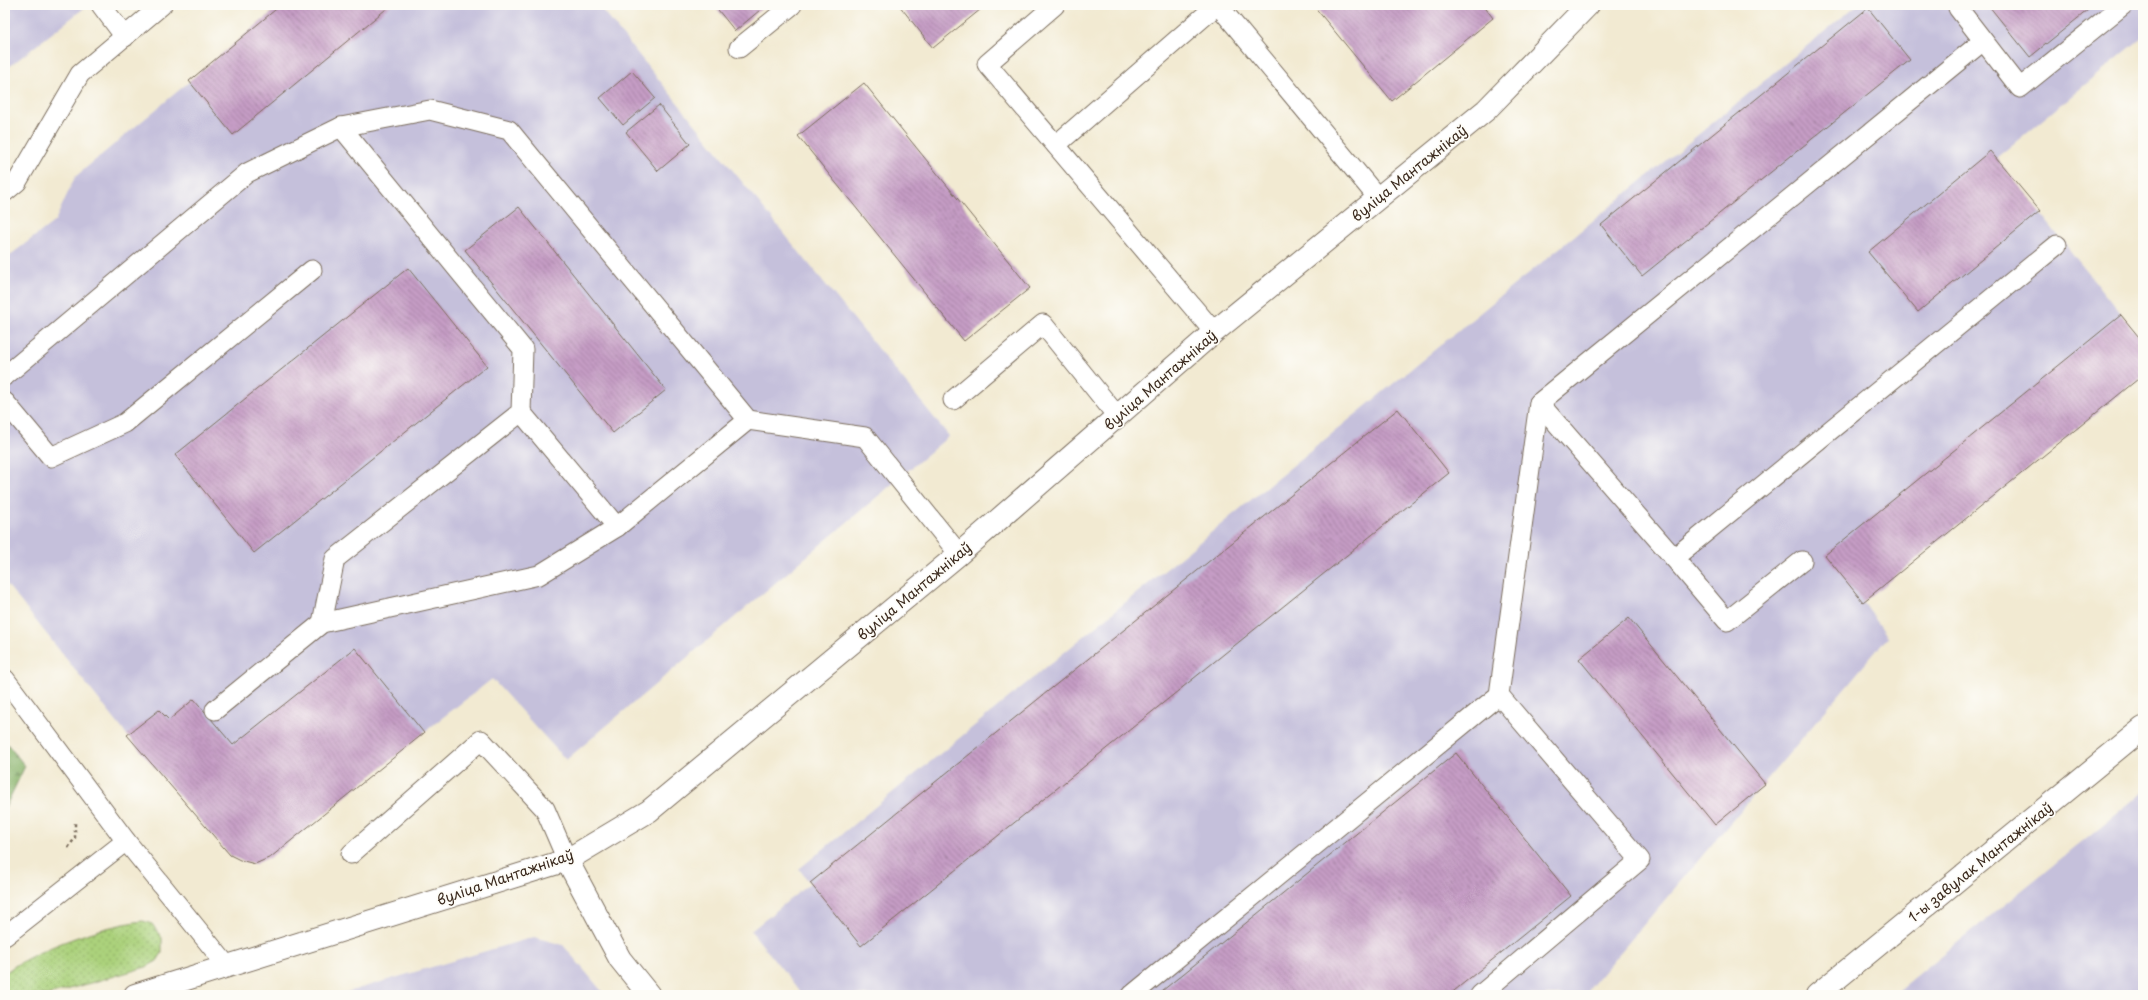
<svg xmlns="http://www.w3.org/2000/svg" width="2148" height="1000" font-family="'Playpen Sans',sans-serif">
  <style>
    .industrial { fill: #c5c0db }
    .grass { fill: url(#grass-dots); stroke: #737e4c }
    .forest { fill: url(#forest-firs); stroke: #626e44 }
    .building { fill: url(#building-back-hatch) }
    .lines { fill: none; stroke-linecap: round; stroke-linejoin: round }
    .lane-casing { stroke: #7b6d5d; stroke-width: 21 }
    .street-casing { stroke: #7b6d5d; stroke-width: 24 }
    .secondary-casing { stroke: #7b6d5d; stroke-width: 24 }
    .path { stroke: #7b6d5d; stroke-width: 2.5; stroke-dasharray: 3 3; stroke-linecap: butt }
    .lane { stroke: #fff; stroke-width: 19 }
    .street { stroke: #fff; stroke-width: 22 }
    .secondary { stroke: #fff; stroke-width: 22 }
    .labels { text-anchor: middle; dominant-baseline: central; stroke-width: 3.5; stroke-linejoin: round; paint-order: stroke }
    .street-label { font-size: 14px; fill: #3b2a1e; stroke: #fdfcf7 }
  </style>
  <defs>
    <pattern id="grass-dots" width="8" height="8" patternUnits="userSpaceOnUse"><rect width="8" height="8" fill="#abd17b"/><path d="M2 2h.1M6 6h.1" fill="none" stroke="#8caa64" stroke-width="1.8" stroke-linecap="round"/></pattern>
    <pattern id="forest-firs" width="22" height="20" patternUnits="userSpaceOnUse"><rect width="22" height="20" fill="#88b36b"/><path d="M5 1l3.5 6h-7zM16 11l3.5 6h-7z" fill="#709257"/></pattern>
    <pattern id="building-back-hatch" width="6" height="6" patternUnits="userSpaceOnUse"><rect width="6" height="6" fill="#c59cc5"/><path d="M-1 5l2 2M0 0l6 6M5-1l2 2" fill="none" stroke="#a17f9f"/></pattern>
  </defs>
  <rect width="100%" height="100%" fill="#fdfcf7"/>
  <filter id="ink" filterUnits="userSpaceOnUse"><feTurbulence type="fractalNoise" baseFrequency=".025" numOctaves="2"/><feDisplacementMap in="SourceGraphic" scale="8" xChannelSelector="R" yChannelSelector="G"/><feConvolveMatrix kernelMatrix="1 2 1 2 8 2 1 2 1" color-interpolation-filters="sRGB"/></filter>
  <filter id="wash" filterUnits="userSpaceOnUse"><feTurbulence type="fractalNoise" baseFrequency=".012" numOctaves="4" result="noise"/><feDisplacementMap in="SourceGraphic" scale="16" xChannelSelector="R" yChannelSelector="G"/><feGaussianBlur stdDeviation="0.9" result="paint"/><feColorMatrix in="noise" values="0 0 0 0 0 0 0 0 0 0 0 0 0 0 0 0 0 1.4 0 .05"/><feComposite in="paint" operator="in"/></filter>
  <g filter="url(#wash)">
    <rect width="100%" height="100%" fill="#f2ead2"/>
    <g class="industrial">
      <polygon points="5,5 88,5 5,70"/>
      <polygon points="281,5 598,5 949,436 566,760 492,679 255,864 240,860 230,855 127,735 5,582 5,259 55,221 75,177"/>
      <polygon points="1857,5 2143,5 2143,37 1996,158 2143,342 2143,375 1863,602 1888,637 1584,995 803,995 751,931 810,883 799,869"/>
      <polygon points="2143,792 2143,995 1893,995"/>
      <polygon points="534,937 563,945 605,995 337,995"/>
    </g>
    <path class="grass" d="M143,921L152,924L162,938V953L157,961L146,967L49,995H5V973C35,949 104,925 143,921Z"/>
    <polygon class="forest" points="5,741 25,766 5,808"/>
    <g id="blocks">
      <g class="building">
        <polygon points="281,5 391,5 233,135 189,81"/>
        <polygon points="714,5 766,5 735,31"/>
        <polygon points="899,5 986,5 933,48"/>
        <polygon points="1313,5 1483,5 1493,18 1392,101"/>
        <polygon points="1990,5 2084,5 2088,10 2030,57 1989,6"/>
        <polygon points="1868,8 1910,60 1642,276 1601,225"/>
        <polygon points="632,71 655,98 623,125 600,98"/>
        <polygon points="864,83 1030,288 964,341 798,136"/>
        <polygon points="659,105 690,144 658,171 626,132"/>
        <polygon points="1990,151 2040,211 1918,312 1868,252"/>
        <polygon points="519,207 666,390 613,433 465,250"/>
        <polygon points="408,268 487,366 254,553 175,455"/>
        <polygon points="2121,315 2143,342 2143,375 1863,602 1825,555"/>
        <polygon points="1398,409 1449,473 861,946 810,883"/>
        <polygon points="1629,618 1765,784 1715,825 1579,659"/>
        <polygon points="355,648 424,733 271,857 255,864 240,860 230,855 127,735 159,710 169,720 194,699 233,745"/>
        <polygon points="1456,753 1571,896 1449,995 1157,995"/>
      </g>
    </g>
  </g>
  <g filter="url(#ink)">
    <use href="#blocks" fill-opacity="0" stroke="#7b6d5d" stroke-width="1"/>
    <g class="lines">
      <defs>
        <g id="lane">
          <polyline points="101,5 125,37"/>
          <polyline points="1055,5 987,64 1214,332"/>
          <polyline points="1218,5 1378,198"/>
          <polyline points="1961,5 1958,8 2020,88 2123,5"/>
          <polyline points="739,48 792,5"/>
          <polyline points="1056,145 1217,5"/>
          <polyline points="5,192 17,182 80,74 162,5"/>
          <polyline points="5,376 247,173 341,127 430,110 509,130 748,420 617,527 539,575 322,623 215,710"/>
          <polyline points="953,400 1043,324 1117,416"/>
          <polyline points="5,402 51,457 125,423 312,270"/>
          <polyline points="1539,403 1674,558 2057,245"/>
          <polyline points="521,412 617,527"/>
          <polyline points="748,420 865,437 959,554"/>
          <polyline points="1674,558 1727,621 1802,561"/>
          <polyline points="322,623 335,559 521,412 523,349 341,127"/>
          <polyline points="5,679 126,841 228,967"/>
          <polyline points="351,854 481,740 545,809 567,860"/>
          <polyline points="5,936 126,841"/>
          <polyline points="1132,995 1499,695 1539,403 1983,41"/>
          <polyline points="1480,995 1640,860 1499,695"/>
        </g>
        <g id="street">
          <polyline points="567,860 620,959 649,995"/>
          <polyline points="1817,995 2143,728"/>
        </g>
        <polyline id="secondary" points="135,995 567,860 649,811 959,554 1214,332 1486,110 1588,5"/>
      </defs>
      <use href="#lane" class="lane-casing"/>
      <use href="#street" class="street-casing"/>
      <use href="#secondary" class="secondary-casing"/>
      <polyline class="path" points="68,848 75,838 75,821"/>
      <use href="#lane" class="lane"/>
      <use href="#street" class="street"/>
      <use href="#secondary" class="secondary"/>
    </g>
  </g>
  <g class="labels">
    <g class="street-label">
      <text transform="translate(1409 173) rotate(-39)">вуліца Мантажнікаў</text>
      <text transform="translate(1160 380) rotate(-41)">вуліца Мантажнікаў</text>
      <text transform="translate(914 591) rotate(-40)">вуліца Мантажнікаў</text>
      <text transform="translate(1980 862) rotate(-39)">1-ы завулак Мантажнікаў</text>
      <text transform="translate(505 877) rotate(-19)">вуліца Мантажнікаў</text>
    </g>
  </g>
  <rect width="2148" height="1000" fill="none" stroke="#fdfcf7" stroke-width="20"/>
</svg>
